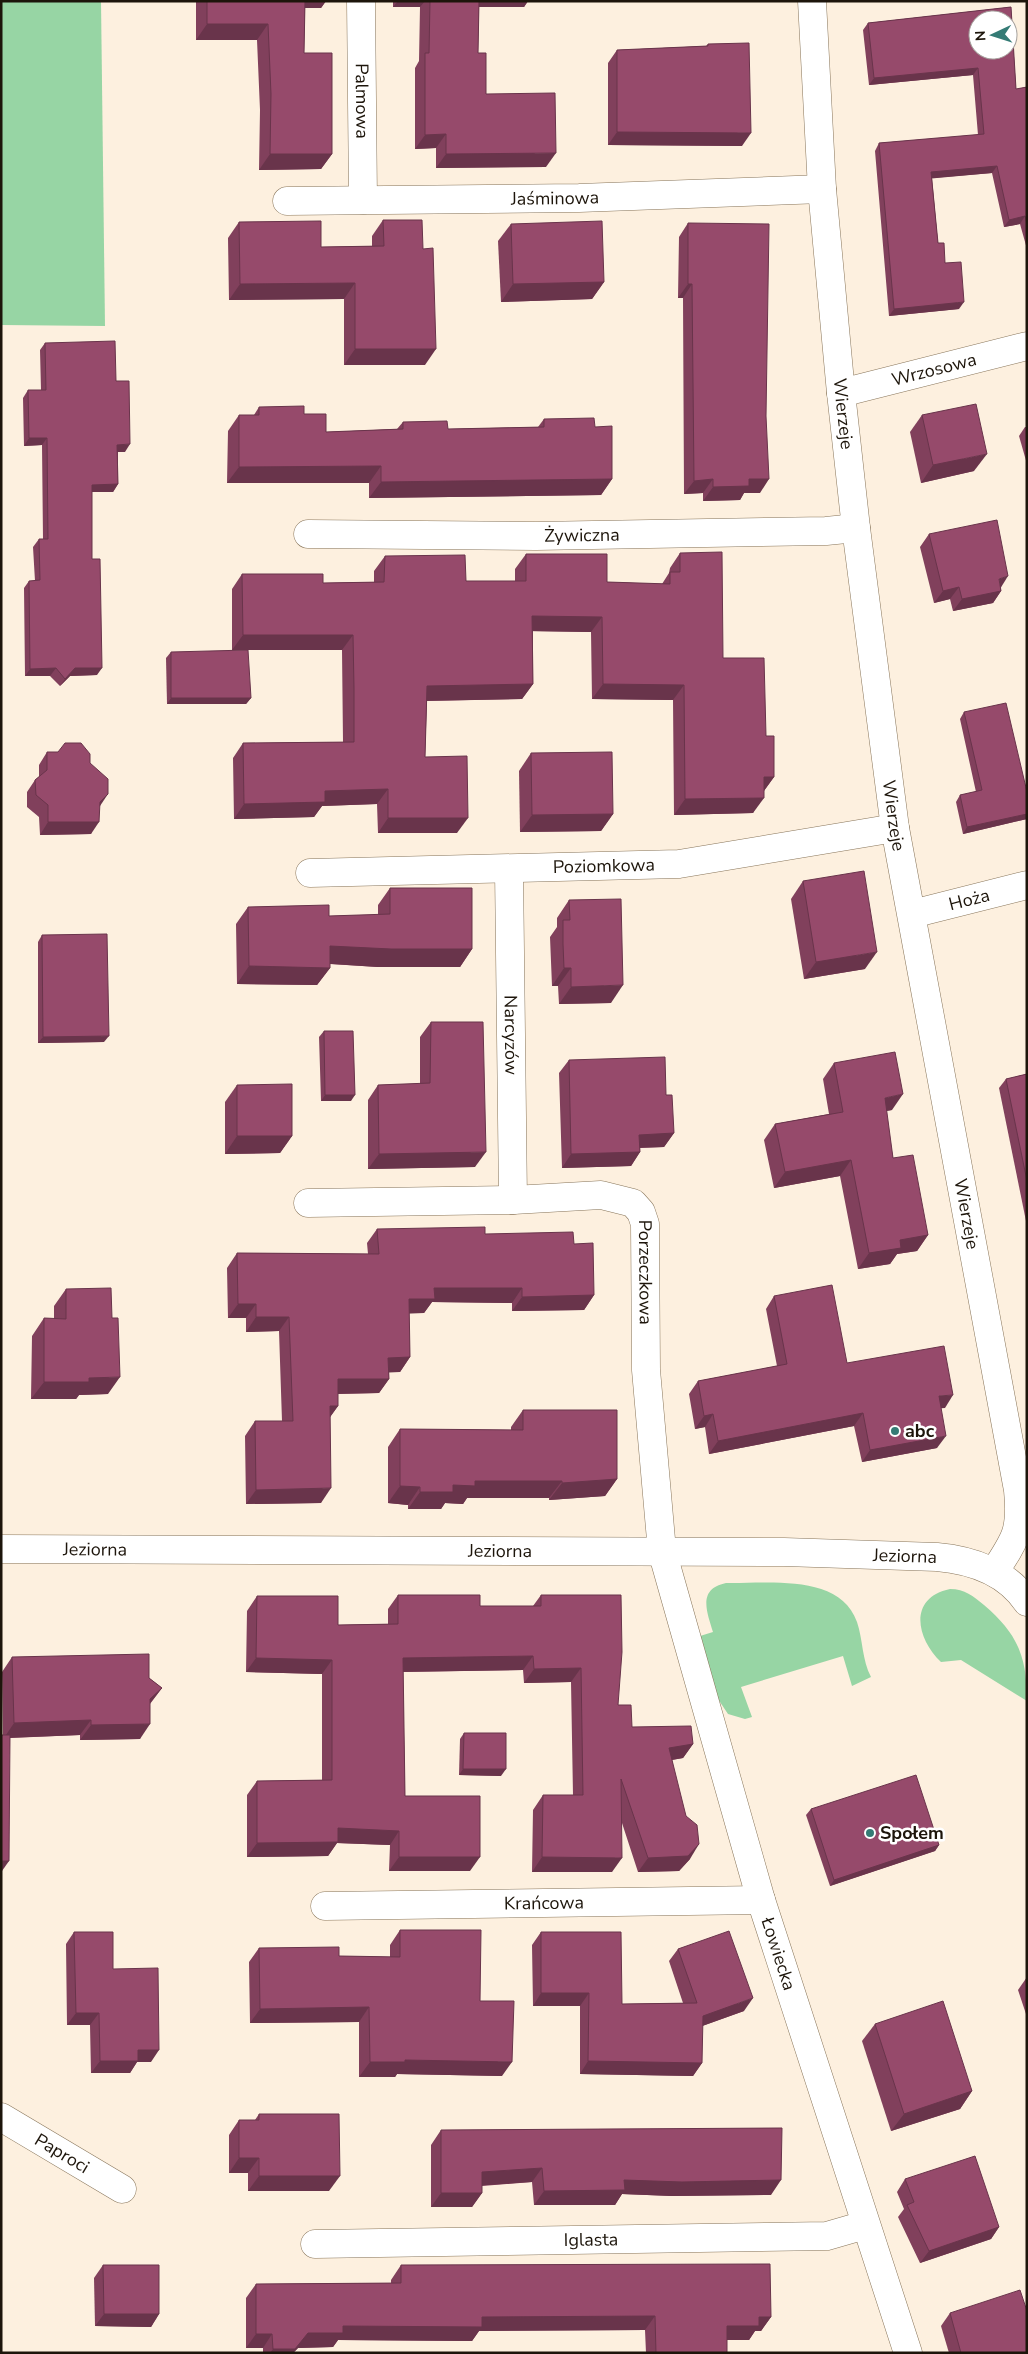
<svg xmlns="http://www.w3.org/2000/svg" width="1028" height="2354" font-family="'Nunito Sans',sans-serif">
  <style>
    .grass { fill: #97d5a4 }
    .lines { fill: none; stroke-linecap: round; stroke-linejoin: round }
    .minor-casing { stroke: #88755a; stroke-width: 29 }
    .tertiary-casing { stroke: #88755a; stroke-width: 29 }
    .minor { stroke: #fff; stroke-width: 28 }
    .tertiary { stroke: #fff; stroke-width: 28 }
    .wall { fill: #81405c }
    .shaded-wall { fill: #69344b }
    .building { fill: #964a6b; stroke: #69344b; fill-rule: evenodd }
    .poi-dot { fill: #347b75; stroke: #fff; stroke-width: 2 }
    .labels { text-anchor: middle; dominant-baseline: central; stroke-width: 5; stroke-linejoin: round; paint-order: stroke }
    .street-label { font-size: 18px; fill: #1d150b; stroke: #fff }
    .poi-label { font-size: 18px; font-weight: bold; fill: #1d150b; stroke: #fff; text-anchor: start }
  </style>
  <rect width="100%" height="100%" fill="#fdf0df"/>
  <g class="grass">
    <polygon points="1,1 101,1 105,326 1,325"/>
    <path d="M726,1583C767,1584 840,1573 857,1622C863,1640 862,1660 871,1677L852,1686L843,1656L741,1687L752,1717L745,1719L728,1714L718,1699L700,1636L713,1632C707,1612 697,1589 726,1583Z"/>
    <path d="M950,1589C965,1589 973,1596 984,1605C1018,1634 1027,1657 1027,1701L961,1660L941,1662C916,1638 908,1598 950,1589Z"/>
  </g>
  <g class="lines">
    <defs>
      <g id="minor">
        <path id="s1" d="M361,1L363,200"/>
        <path id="s2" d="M812,1L822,189L841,393L856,528L895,828L1018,1490C1022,1530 1016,1539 994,1572"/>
        <path id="s3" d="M287,201L579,198L822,189"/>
        <path id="s4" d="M841,393L1027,346"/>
        <path id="s5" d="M308,534L536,536L826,531L856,528"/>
        <path id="s6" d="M509,870L513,1200"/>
        <path id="s7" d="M310,873L679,864L895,828"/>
        <path id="s8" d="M912,914L1027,885"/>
        <path id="s9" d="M308,1203L513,1200L601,1195L633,1203L641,1212L645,1224L646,1370L662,1551L761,1900L908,2353"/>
        <path id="s10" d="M325,1906L761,1900"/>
        <path id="s11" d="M1,2117L122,2189"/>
        <path id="s12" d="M315,2244L827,2236L865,2225"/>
      </g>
      <g id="tertiary">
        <path id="s13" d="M1,1549L784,1552L937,1557C971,1560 1007,1572 1027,1602"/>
      </g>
    </defs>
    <use href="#minor" class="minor-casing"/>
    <use href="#tertiary" class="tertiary-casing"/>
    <use href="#minor" class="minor"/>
    <use href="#tertiary" class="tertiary"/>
  </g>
  <g class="wall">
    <polygon points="196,1 326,1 321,8 305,8 304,53 332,154 321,169 259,170 260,110 257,40 196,40"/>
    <polygon points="393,1 528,1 524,7 479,7 478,53 486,94 546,167 436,168 436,148 415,149 415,68 419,61 420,7 393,7"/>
    <polygon points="1011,7 1016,89 1027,87 1027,249 1020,224 1004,227 992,173 932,178 938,243 945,263 959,309 889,316 875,151 879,143 978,135 973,75 869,85 863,30 868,23"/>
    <polygon points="708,44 742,146 608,145 608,63 617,50 706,46"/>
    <polygon points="383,220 425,365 344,365 344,299 229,300 228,238 239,222 321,247 372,246 372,236"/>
    <polygon points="688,223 760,493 744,493 740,500 703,501 703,493 684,494 683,298 678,298 679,237"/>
    <polygon points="511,224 604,282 592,299 501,302 498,241"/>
    <polygon points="45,343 116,381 125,452 118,452 118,484 113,492 92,492 92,559 97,675 70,676 60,686 50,676 25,676 24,588 29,581 35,581 33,547 39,539 43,539 42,445 24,446 23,398 28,390 41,390 40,350"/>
    <polygon points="259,407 304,414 326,432 397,429 403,422 448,429 538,427 544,419 595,427 612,479 601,495 369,498 369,483 227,483 228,431 239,415 254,415"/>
    <polygon points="922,415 974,471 921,483 910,432"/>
    <polygon points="1025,427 1027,427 1027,464 1019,436"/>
    <polygon points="929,534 1001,587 1001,591 993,603 953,611 950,599 934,603 920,547"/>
    <polygon points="680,553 723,658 766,736 774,777 764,791 753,813 674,815 673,700 592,699 591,632 533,631 533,684 522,699 427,701 425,757 457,833 378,833 377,804 322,806 314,817 234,819 233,758 243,743 343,742 342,650 232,650 232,589 242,574 323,583 374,582 374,571 385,556 466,581 515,581 515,569 526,554 607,582 662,584 669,573 670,568"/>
    <polygon points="171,652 251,698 246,704 167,704 166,658"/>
    <polygon points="964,712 1027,792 1027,819 963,834 956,802 960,795 976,792 960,719"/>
    <polygon points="47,752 90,763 99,807 91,834 40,835 39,817 27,807 27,792 35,780 39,777 39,765"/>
    <polygon points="531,753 613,814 601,831 520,832 519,771"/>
    <polygon points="803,881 865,969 804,979 791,899"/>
    <polygon points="390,888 472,949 460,967 378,967 330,964 330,968 317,985 237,984 236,924 248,907 329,916 378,915 378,905"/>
    <polygon points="569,900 611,1003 559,1004 558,986 552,986 550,937 557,927 557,918"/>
    <polygon points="42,935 104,1042 38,1043 38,942"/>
    <polygon points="431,1022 475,1167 368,1169 368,1100 378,1085 420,1084 420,1037"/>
    <polygon points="324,1031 351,1101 321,1101 319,1037"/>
    <polygon points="569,1060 666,1095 674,1133 664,1147 640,1148 640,1152 631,1166 562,1168 559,1073"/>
    <polygon points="834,1063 892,1110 886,1111 893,1158 928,1235 917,1251 897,1254 890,1264 858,1269 840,1176 774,1188 764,1140 775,1124 829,1114 823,1079"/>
    <polygon points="1027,1074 1027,1221 1026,1221 999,1088 1006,1079"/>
    <polygon points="237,1085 292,1136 280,1153 225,1154 225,1102"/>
    <polygon points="377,1229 485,1234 574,1244 594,1295 584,1310 512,1311 512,1303 432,1302 424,1313 409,1313 410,1357 400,1372 389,1372 389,1379 379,1393 338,1394 338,1406 330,1417 321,1503 246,1504 245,1436 255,1421 282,1421 279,1331 246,1332 246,1318 228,1318 227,1268 237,1253 368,1254 367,1243"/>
    <polygon points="66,1289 112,1318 108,1394 79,1395 76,1399 31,1399 32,1336 44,1318 54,1319 54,1306"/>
    <polygon points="774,1296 847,1363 945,1408 941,1408 937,1448 862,1462 854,1426 709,1454 705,1427 695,1429 689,1394 698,1381 777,1366 766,1309"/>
    <polygon points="523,1410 617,1479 605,1496 549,1500 549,1498 467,1498 463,1504 445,1503 441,1509 408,1509 408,1505 388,1503 388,1447 400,1429 511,1430 511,1427"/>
    <polygon points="398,1595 480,1606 533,1606 541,1595 618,1705 632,1727 693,1744 683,1758 672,1760 690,1859 679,1871 638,1872 622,1823 612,1872 532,1872 533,1810 543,1795 573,1795 571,1682 524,1683 523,1670 403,1672 405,1796 470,1871 389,1871 390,1845 337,1843 328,1856 247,1857 247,1795 257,1781 322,1780 322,1674 246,1672 247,1611 257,1596 338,1625 388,1624 388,1609"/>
    <polygon points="12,1657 149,1678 162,1688 150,1704 140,1739 80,1740 80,1735 10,1738 2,1871 1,1871 1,1735 3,1735 2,1672"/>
    <polygon points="464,1733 501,1776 459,1775 460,1739"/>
    <polygon points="811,1809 939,1845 935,1851 830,1886 806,1815"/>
    <polygon points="400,1930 480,2001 502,2076 397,2074 395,2077 359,2077 359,2022 250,2023 249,1962 259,1948 339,1956 390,1957 390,1945"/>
    <polygon points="74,1932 113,1969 151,2062 137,2062 130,2073 91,2073 90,2025 67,2025 66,1944"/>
    <polygon points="541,1932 622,2004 683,2003 669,1961 678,1949 744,2011 702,2026 702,2063 693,2076 580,2074 580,2006 533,2006 532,1945"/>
    <polygon points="1027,1977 1027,2017 1018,1990"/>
    <polygon points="875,2024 972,2091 960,2109 891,2131 862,2041"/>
    <polygon points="259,2114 329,2191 248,2191 248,2173 229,2173 229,2135 239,2120 255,2120"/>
    <polygon points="441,2130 771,2195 672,2196 622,2194 615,2205 534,2205 532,2182 482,2186 482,2193 472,2207 431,2207 431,2145"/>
    <polygon points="905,2179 999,2227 991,2239 920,2263 898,2217 904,2209 897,2192"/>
    <polygon points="103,2265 159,2314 151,2327 95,2326 94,2278"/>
    <polygon points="401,2265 771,2317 761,2331 755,2331 749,2340 727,2340 727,2353 646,2353 645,2330 479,2331 472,2341 338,2340 333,2347 298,2348 293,2353 263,2353 263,2348 246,2348 246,2298 256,2284 391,2283 391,2280"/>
    <polygon points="950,2313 1027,2353 949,2353 941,2326"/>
  </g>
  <g class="shaded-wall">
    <polygon points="299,1 326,1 321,8 294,8"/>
    <polygon points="398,1 425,1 420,7 393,7"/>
    <polygon points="473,1 528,1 524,7 469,7"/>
    <polygon points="207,24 268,24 257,40 196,40"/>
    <polygon points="978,68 973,75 869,85 874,78"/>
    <polygon points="617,132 751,133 742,146 608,145"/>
    <polygon points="446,134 436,148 415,149 425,135"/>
    <polygon points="556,153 546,167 436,168 446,154"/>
    <polygon points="270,154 332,154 321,169 259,170"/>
    <polygon points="997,166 992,173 926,179 931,172"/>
    <polygon points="1025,216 1020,224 1004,227 1009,220"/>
    <polygon points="604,282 592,299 501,302 513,284"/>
    <polygon points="355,283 344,299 229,300 240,284"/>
    <polygon points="688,284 692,284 683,298 678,298"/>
    <polygon points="964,302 959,309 889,316 894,309"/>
    <polygon points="355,349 436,349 425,365 344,365"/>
    <polygon points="29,438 47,438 42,445 24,446"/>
    <polygon points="130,444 125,452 112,452 117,445"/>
    <polygon points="987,454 974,471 921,483 933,465"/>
    <polygon points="381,466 369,483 227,483 239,467"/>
    <polygon points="612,479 601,495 369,498 381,482"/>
    <polygon points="713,479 703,493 684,494 694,481"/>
    <polygon points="749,479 769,479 760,493 744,493 740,500 703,501 713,487"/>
    <polygon points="118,484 113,492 87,492 92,485"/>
    <polygon points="1008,576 1000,589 999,579"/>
    <polygon points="959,587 950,599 934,603 943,591"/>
    <polygon points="1001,591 993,603 953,611 962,599"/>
    <polygon points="532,616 602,617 591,632 522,631"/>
    <polygon points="243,635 353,635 342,650 232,650"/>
    <polygon points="56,668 50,676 25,676 30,669"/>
    <polygon points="75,668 102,668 97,675 70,676 60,686 65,679"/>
    <polygon points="533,684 522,699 417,701 427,686"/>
    <polygon points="603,684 684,685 673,700 592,699"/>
    <polygon points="171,698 251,698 246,704 167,704"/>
    <polygon points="764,777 774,777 763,792"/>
    <polygon points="388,789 377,804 322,806 314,817 234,819 244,804 325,791"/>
    <polygon points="108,794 100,806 91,814 100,802"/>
    <polygon points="764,798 753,813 674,815 685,799"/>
    <polygon points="613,814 601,831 520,832 532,815"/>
    <polygon points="1027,814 1027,819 963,834 967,827"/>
    <polygon points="388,818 468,818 457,833 378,833"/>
    <polygon points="48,822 99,822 91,834 40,835"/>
    <polygon points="330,946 472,949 460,967 378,967 317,963"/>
    <polygon points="877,952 865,969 804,979 816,962"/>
    <polygon points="249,966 330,968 317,985 237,984"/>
    <polygon points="564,968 571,968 558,986 552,986"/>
    <polygon points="623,985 611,1003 559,1004 571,987"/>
    <polygon points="109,1036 104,1042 38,1043 43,1037"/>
    <polygon points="903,1094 892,1110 874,1113 885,1098"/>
    <polygon points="325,1095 355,1095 351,1101 321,1101"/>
    <polygon points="674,1133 664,1147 630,1148 639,1135"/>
    <polygon points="237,1136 292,1136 280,1153 225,1154"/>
    <polygon points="486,1152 475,1167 368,1169 379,1154"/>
    <polygon points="640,1152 631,1166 562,1168 571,1154"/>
    <polygon points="851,1160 840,1176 774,1188 785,1172"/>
    <polygon points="928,1235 917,1251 897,1254 890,1264 858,1269 869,1253 900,1240"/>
    <polygon points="434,1288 522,1288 512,1303 432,1302 424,1313 399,1314 409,1299"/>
    <polygon points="594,1295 584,1310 512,1311 522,1297"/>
    <polygon points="238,1304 256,1304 246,1318 228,1318"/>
    <polygon points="256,1317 289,1317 279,1331 246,1332"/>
    <polygon points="410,1357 400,1372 378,1373 388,1358"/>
    <polygon points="120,1377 108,1394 79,1395 76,1399 31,1399 44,1382 89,1378"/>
    <polygon points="338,1379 389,1379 379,1393 328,1394"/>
    <polygon points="953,1395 945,1408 930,1409 939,1396"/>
    <polygon points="330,1406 338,1406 328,1420"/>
    <polygon points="863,1413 854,1426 709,1454 718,1441"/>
    <polygon points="713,1414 705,1427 695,1429 704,1416"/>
    <polygon points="946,1436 937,1448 862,1462 870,1450"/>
    <polygon points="617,1479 605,1496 549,1500 562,1483"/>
    <polygon points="475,1481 562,1481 549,1498 467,1498 463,1504 445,1503 441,1509 408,1509 420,1492"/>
    <polygon points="400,1486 420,1487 408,1505 388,1503"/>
    <polygon points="331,1488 321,1503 246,1504 256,1490"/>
    <polygon points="533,1656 523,1670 393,1672 403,1658"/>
    <polygon points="256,1658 332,1660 322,1674 246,1672"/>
    <polygon points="581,1668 571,1682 524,1683 534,1669"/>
    <polygon points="162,1688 151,1702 140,1714 150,1699"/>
    <polygon points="91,1720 80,1735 4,1738 14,1723"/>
    <polygon points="150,1724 140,1739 80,1740 91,1725"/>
    <polygon points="693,1744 683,1758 659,1762 669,1748"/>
    <polygon points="463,1769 506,1769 501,1776 459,1775"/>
    <polygon points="338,1828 399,1831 390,1845 337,1843 328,1856 247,1857 257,1843"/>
    <polygon points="699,1844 690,1859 679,1871 638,1872 648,1858"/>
    <polygon points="939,1845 935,1851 830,1886 834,1880"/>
    <polygon points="399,1857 480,1857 470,1871 389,1871"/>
    <polygon points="542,1857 622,1858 612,1872 532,1872"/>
    <polygon points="1,1861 9,1861 2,1871 1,1871"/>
    <polygon points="541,1993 589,1993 580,2006 533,2006"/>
    <polygon points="753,1998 744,2011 694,2029 703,2016"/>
    <polygon points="369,2007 359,2022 250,2023 260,2009"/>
    <polygon points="76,2013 99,2013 90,2025 67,2025"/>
    <polygon points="138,2050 159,2050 151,2062 137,2062 130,2073 91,2073 100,2061"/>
    <polygon points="405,2060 512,2062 502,2076 397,2074 395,2077 359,2077 370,2062"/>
    <polygon points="588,2061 702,2063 693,2076 580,2074"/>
    <polygon points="972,2091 960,2109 891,2131 904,2114"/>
    <polygon points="239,2158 259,2158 248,2173 229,2173"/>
    <polygon points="542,2168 532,2182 472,2186 482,2172"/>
    <polygon points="259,2176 340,2176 329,2191 248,2191"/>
    <polygon points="624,2180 781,2180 771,2195 672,2196 622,2194 615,2205 534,2205 544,2191"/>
    <polygon points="441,2193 482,2193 472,2207 431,2207"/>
    <polygon points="999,2227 991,2239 920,2263 929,2251"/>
    <polygon points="104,2314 159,2314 151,2327 95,2326"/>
    <polygon points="655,2316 645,2330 479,2331 472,2341 338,2340 333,2347 298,2348 293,2353 270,2353 273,2349 308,2333 343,2326 482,2317"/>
    <polygon points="759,2317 771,2317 761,2331 755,2331 749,2340 717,2340 727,2326"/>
    <polygon points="256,2334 272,2334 263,2348 246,2348"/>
  </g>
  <g class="building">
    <polygon points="207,1 305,1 304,53 332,53 332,154 270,154 271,94 268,24 207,24"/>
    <polygon points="430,1 479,1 478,53 486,53 486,94 555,93 556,153 446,154 446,134 425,135 425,53 429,53"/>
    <path d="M1011,7L1016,89L1027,87V224L1025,216L1009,220L997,166L931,172L938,243H944L945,263L961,262L964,302L894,309L879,143L984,134L978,68L874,78L868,23ZM978,20H1008V50H978Z"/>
    <polygon points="749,43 751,133 617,132 617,50 708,46 708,44"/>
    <polygon points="383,220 422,220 423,249 433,248 436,349 355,349 355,283 240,284 239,222 321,221 321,247 384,246"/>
    <polygon points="602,221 604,282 513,284 511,224"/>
    <polygon points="688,223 769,224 766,416 769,479 749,479 749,486 713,487 713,479 694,481 692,284 688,284"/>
    <polygon points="115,341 116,381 129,381 130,444 117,445 118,484 92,485 92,559 100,559 102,668 75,668 65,679 56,668 30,669 29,581 40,580 39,539 48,539 47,438 29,438 28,390 46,390 45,343"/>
    <polygon points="976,404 987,454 933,465 922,415"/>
    <polygon points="304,406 304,414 326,414 326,432 403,429 403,422 447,421 448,429 544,427 544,419 594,418 595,427 612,426 612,479 381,482 381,466 239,467 239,415 259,415 259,407"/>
    <polygon points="997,520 1008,576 999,579 1001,591 962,599 959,587 943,591 929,534"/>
    <polygon points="722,552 723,658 764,658 766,736 774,736 774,777 764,777 764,798 685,799 684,685 603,684 602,617 532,616 533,684 427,686 425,757 467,756 468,818 388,818 388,789 325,791 325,802 244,804 243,743 354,742 354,688 353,635 243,635 242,574 323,574 323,583 384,582 385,556 465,555 466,581 526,581 526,554 607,554 607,582 670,584 670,572 680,572 680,553"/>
    <polygon points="248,650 251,698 171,698 171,652"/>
    <polygon points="1006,703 1027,792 1027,814 967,827 960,795 982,790 964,712"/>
    <polygon points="65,743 81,743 90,754 90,763 108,779 108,794 100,802 99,822 48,822 48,805 36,795 35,780 47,770 47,752 58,752"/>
    <polygon points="612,752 613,814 532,815 531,753"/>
    <polygon points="864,871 877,952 816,962 803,881"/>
    <polygon points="390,888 472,888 472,949 391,949 330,946 330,968 249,966 248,907 329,905 329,916 390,914"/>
    <polygon points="621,899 623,985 571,987 571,968 564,968 563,944 563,920 570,920 569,900"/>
    <polygon points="107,934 109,1036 43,1037 42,935"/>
    <polygon points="431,1022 483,1022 486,1152 379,1154 378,1085 430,1083"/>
    <polygon points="324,1031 353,1031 355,1095 325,1095"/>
    <polygon points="895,1052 903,1094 885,1098 893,1158 913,1155 928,1235 900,1240 901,1248 869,1253 851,1160 785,1172 775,1124 843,1112 834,1063"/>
    <polygon points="665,1057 666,1095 672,1095 674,1133 639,1135 640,1152 571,1154 569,1060"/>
    <polygon points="1027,1074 1027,1181 1006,1079"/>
    <polygon points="292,1084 292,1136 237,1136 237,1085"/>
    <polygon points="485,1227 485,1234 573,1232 574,1244 593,1243 594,1295 522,1297 522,1288 434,1288 435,1299 409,1299 410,1357 388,1358 389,1379 338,1379 338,1406 330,1406 331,1488 256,1490 255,1421 293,1421 289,1317 256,1317 256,1304 238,1304 237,1253 379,1254 377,1229"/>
    <polygon points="832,1285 847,1363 944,1346 953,1395 939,1396 946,1436 870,1450 863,1413 718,1441 713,1414 704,1416 698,1381 787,1364 774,1296"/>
    <polygon points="111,1288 112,1318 118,1318 120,1377 89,1378 89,1382 44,1382 44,1318 66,1319 66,1289"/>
    <polygon points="523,1410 617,1410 617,1479 562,1483 562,1481 475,1481 475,1486 453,1485 453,1492 420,1492 420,1487 400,1486 400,1429 523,1430"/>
    <polygon points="398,1595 480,1595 480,1606 541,1606 541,1595 621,1595 622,1652 618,1705 631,1705 632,1727 691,1726 693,1744 669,1748 686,1816 697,1825 699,1844 688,1856 648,1858 621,1779 622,1858 542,1857 543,1795 583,1795 581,1668 534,1669 533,1656 403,1658 405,1796 480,1796 480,1857 399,1857 399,1831 338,1828 338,1842 257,1843 257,1781 332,1780 332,1660 256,1658 257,1596 338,1596 338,1625 398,1624"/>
    <polygon points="149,1654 149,1678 162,1688 150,1699 150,1724 91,1725 91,1720 14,1723 12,1657"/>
    <polygon points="464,1733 506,1733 506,1769 463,1769"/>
    <polygon points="1,1735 10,1735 9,1861 1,1861"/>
    <polygon points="916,1775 939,1845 834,1880 811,1809"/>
    <polygon points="400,1930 481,1930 480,2001 514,2001 512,2062 405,2060 405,2062 370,2062 369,2007 260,2009 259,1948 339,1947 339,1956 400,1957"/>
    <polygon points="729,1931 753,1998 703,2016 702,2063 588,2061 589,1993 541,1993 541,1932 621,1932 622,2004 697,2003 678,1949"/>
    <polygon points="74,1932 113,1932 113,1969 158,1968 159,2050 138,2050 138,2061 100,2061 99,2013 76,2013"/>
    <polygon points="943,2001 972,2091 904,2114 875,2024"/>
    <polygon points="259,2114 339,2114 340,2176 259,2176 259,2158 239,2158 239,2120 259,2120"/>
    <polygon points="782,2128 781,2180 682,2182 624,2180 625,2190 544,2191 542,2168 482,2172 482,2193 441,2193 441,2130"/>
    <polygon points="975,2156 999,2227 929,2251 907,2205 914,2202 905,2179"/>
    <polygon points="770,2264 771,2317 759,2317 759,2326 727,2326 727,2353 656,2353 655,2316 482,2317 482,2327 343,2326 343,2333 308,2333 295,2349 273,2349 272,2334 256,2334 256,2284 401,2283 401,2265"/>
    <polygon points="103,2265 159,2265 159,2314 104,2314"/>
    <polygon points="1020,2290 1027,2311 1027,2353 961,2353 950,2313"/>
  </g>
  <g class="poi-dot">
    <circle cx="895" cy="1431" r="5"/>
    <circle cx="870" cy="1833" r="5"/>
  </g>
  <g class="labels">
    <g class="street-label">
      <text stroke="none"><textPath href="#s1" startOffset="100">Palmowa</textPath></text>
      <text stroke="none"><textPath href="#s3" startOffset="268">Jaśminowa</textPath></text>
      <text stroke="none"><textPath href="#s4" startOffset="96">Wrzosowa</textPath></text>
      <text stroke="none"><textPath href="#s2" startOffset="414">Wierzeje</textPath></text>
      <text stroke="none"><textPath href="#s5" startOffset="274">Żywiczna</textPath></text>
      <text stroke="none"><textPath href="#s2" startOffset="819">Wierzeje</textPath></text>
      <text stroke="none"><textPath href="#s7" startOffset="294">Poziomkowa</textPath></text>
      <text stroke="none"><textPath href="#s8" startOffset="59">Hoża</textPath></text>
      <text stroke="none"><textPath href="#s6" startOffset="165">Narcyzów</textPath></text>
      <text stroke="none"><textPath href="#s2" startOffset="1224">Wierzeje</textPath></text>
      <text stroke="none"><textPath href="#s9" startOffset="399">Porzeczkowa</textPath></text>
      <text stroke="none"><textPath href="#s13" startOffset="94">Jeziorna</textPath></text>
      <text stroke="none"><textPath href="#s13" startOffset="499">Jeziorna</textPath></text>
      <text stroke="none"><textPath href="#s13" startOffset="904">Jeziorna</textPath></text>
      <text stroke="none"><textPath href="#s10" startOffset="219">Krańcowa</textPath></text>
      <text stroke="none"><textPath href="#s9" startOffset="1098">Łowiecka</textPath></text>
      <text stroke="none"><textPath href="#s11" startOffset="71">Paproci</textPath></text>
      <text stroke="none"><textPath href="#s12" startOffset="276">Iglasta</textPath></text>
    </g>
    <g class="poi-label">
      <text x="905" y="1431">abc</text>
      <text x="880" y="1833">Społem</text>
    </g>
  </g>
  <rect width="1028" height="2354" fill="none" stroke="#1d150b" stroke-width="5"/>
  <g transform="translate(993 35) rotate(266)"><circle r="24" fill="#ffffff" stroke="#a5a19d"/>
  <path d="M0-4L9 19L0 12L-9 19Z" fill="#347b75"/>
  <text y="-8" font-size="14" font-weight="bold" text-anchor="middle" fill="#1d150b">N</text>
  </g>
</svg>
